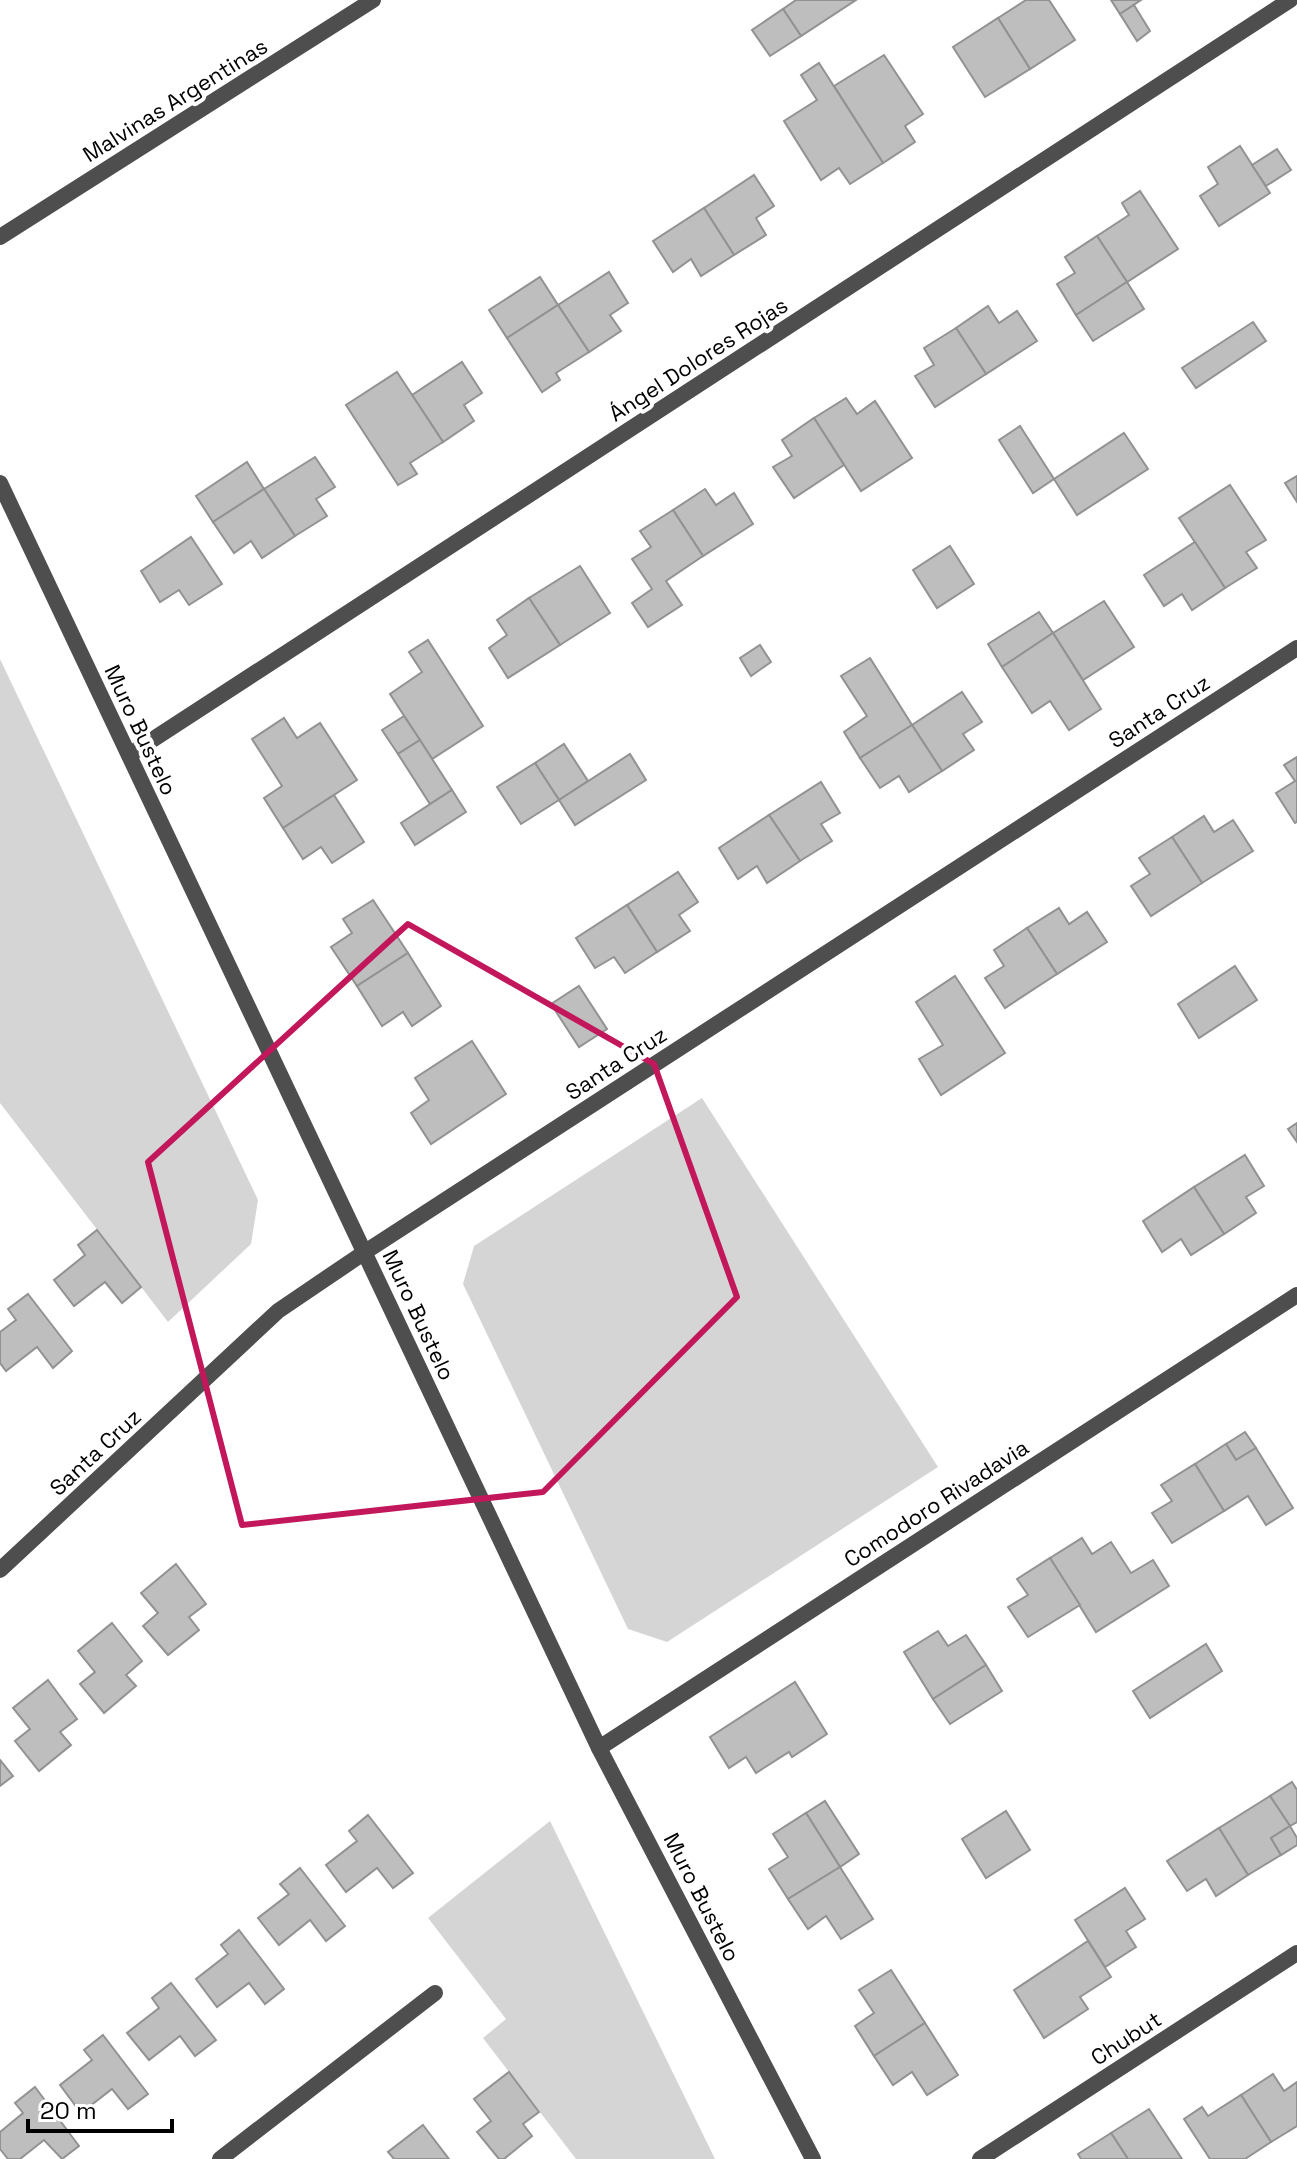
<svg xmlns="http://www.w3.org/2000/svg" width="1297" height="2159" font-family="'Space Grotesk',sans-serif">
  <style>
    .green { fill: #d5d5d5 }
    .building { fill: #bebebe; stroke: #929292; stroke-width: 2 }
    .lines { fill: none; stroke-linecap: round; stroke-linejoin: round }
    .minor { stroke: #4e4e4e; stroke-width: 16 }
    .marked { fill: none; stroke: #c2185b; stroke-width: 6; stroke-linejoin: round }
    .labels { text-anchor: middle; dominant-baseline: central; stroke-width: 8; stroke-linejoin: round; paint-order: stroke }
    .street-label { font-size: 22px; fill: #000; stroke: #fff }
  </style>
  <rect width="100%" height="100%" fill="#fff"/>
  <g class="green">
    <polygon points="0,659 258,1200 251,1244 168,1322 0,1103"/>
    <polygon points="702,1098 938,1467 667,1642 628,1629 463,1284 474,1246"/>
    <polygon points="550,1821 715,2159 576,2159 483,2038 506,2019 428,1918"/>
  </g>
  <g class="building">
    <polygon points="796,0 856,0 801,36 783,9"/>
    <polygon points="1026,0 1049,0 1075,40 1030,69 998,18"/>
    <polygon points="1111,0 1141,0 1120,14"/>
    <polygon points="1134,5 1150,31 1137,41 1120,14"/>
    <polygon points="783,9 801,36 770,56 752,30"/>
    <polygon points="998,18 1030,69 985,97 953,47"/>
    <polygon points="884,55 923,114 905,126 915,142 883,163 834,86"/>
    <polygon points="819,63 883,163 850,184 839,168 821,180 784,121 817,100 801,75"/>
    <polygon points="1240,146 1270,193 1219,226 1200,196 1218,184 1208,167"/>
    <polygon points="1277,149 1291,170 1266,186 1252,165"/>
    <polygon points="754,175 774,206 756,218 766,235 734,255 704,208"/>
    <polygon points="1140,191 1178,249 1127,282 1097,236 1129,215 1122,203"/>
    <polygon points="704,208 734,255 701,276 691,259 673,272 653,241"/>
    <polygon points="1097,236 1127,282 1076,315 1057,284 1075,273 1065,257"/>
    <polygon points="609,272 628,303 610,315 621,331 589,352 558,305"/>
    <polygon points="540,277 558,305 507,338 489,310"/>
    <polygon points="1127,282 1144,309 1093,341 1076,315"/>
    <polygon points="558,305 589,352 556,373 560,380 542,392 507,338"/>
    <polygon points="988,306 999,323 1017,311 1037,341 986,374 956,328"/>
    <polygon points="1253,322 1266,341 1196,388 1182,368"/>
    <polygon points="956,328 986,374 935,407 915,376 934,365 924,348"/>
    <polygon points="462,362 482,393 464,405 474,421 443,442 412,395"/>
    <polygon points="397,372 443,442 410,463 417,474 398,485 346,405"/>
    <polygon points="846,398 857,414 875,401 912,458 861,491 814,418"/>
    <polygon points="814,418 844,465 794,498 773,467 792,456 782,440"/>
    <polygon points="1020,426 1054,479 1033,493 999,440"/>
    <polygon points="1124,433 1148,469 1077,515 1054,479"/>
    <polygon points="315,457 335,487 316,499 327,516 295,536 264,489"/>
    <polygon points="247,462 264,489 213,522 196,496"/>
    <polygon points="1297,476 1297,502 1285,483"/>
    <polygon points="1230,485 1266,540 1246,552 1257,568 1225,588 1179,518"/>
    <polygon points="264,489 295,536 262,558 251,541 234,553 213,522"/>
    <polygon points="705,489 716,505 734,493 753,524 703,556 673,510"/>
    <polygon points="673,510 703,556 666,581 682,605 648,627 632,603 652,589 632,559 651,547 640,531"/>
    <polygon points="191,537 222,584 189,605 179,590 160,602 141,571"/>
    <polygon points="1195,542 1225,588 1192,610 1182,594 1164,606 1144,575"/>
    <polygon points="950,546 974,584 937,608 913,570"/>
    <polygon points="580,566 610,613 560,645 529,598"/>
    <polygon points="529,598 560,645 508,678 489,648 507,635 497,620"/>
    <polygon points="1104,601 1134,647 1083,680 1053,633"/>
    <polygon points="1039,612 1053,633 1002,667 988,644"/>
    <polygon points="1053,633 1101,709 1069,730 1050,701 1032,713 1002,667"/>
    <polygon points="428,640 483,726 432,759 390,694 422,672 409,652"/>
    <polygon points="760,645 771,662 751,676 740,658"/>
    <polygon points="870,658 912,725 860,758 844,732 867,716 841,676"/>
    <polygon points="962,692 982,722 963,734 974,750 942,771 912,725"/>
    <polygon points="404,716 420,740 398,754 382,730"/>
    <polygon points="284,718 297,738 320,723 357,780 283,828 264,798 282,786 252,739"/>
    <polygon points="912,725 942,771 909,792 899,776 880,788 860,758"/>
    <polygon points="420,740 452,790 430,804 398,754"/>
    <polygon points="564,744 588,781 559,800 535,763"/>
    <polygon points="630,754 646,780 575,825 559,800"/>
    <polygon points="1297,757 1297,822 1295,823 1276,793 1295,781 1284,765"/>
    <polygon points="535,763 559,800 521,824 497,787"/>
    <polygon points="821,782 840,813 821,824 832,841 800,861 769,815"/>
    <polygon points="452,790 466,812 415,845 401,823"/>
    <polygon points="334,795 364,842 332,863 321,847 303,859 283,828"/>
    <polygon points="769,815 800,861 767,883 757,866 738,879 719,848"/>
    <polygon points="1204,816 1214,832 1233,820 1253,851 1202,883 1172,837"/>
    <polygon points="1172,837 1202,883 1151,916 1131,886 1150,874 1139,858"/>
    <polygon points="678,872 698,902 679,915 690,931 657,952 627,905"/>
    <polygon points="373,900 408,953 357,986 331,947 352,933 343,919"/>
    <polygon points="627,905 657,952 625,973 614,957 595,968 576,938"/>
    <polygon points="1059,908 1069,924 1087,912 1107,942 1057,974 1027,928"/>
    <polygon points="1027,928 1057,974 1005,1008 985,978 1004,966 994,950"/>
    <polygon points="408,953 441,1006 412,1026 403,1012 382,1026 357,986"/>
    <polygon points="1235,966 1257,1000 1199,1038 1178,1004"/>
    <polygon points="955,976 1005,1053 941,1095 919,1059 943,1045 916,1002"/>
    <polygon points="579,986 607,1029 579,1047 551,1004"/>
    <polygon points="472,1041 506,1094 431,1144 411,1113 429,1100 415,1078"/>
    <polygon points="1297,1123 1297,1142 1288,1129"/>
    <polygon points="1245,1155 1264,1186 1246,1197 1256,1213 1224,1234 1194,1187"/>
    <polygon points="1194,1187 1224,1234 1191,1255 1181,1239 1162,1252 1143,1221"/>
    <polygon points="97,1230 141,1287 122,1303 105,1282 74,1306 54,1280 85,1255 78,1245"/>
    <polygon points="28,1294 72,1351 53,1368 37,1347 6,1371 0,1363 0,1332 16,1320 8,1309"/>
    <polygon points="1245,1432 1256,1448 1236,1460 1226,1444"/>
    <polygon points="1226,1444 1236,1460 1256,1448 1293,1508 1266,1525 1248,1496 1224,1511 1195,1464"/>
    <polygon points="1195,1464 1224,1511 1172,1543 1152,1513 1172,1501 1161,1485"/>
    <polygon points="1082,1538 1092,1554 1111,1542 1131,1573 1153,1560 1169,1586 1096,1632 1050,1558"/>
    <polygon points="1050,1558 1080,1605 1028,1637 1008,1607 1028,1595 1017,1579"/>
    <polygon points="176,1564 206,1604 189,1617 199,1630 168,1655 143,1626 158,1613 141,1593"/>
    <polygon points="112,1623 142,1661 126,1675 136,1686 104,1713 80,1684 95,1672 78,1651"/>
    <polygon points="938,1631 948,1646 966,1635 986,1665 933,1699 904,1652"/>
    <polygon points="1206,1644 1222,1671 1150,1718 1133,1691"/>
    <polygon points="986,1665 1002,1691 950,1724 933,1699"/>
    <polygon points="48,1680 77,1719 60,1732 71,1745 39,1771 15,1741 30,1729 13,1708"/>
    <polygon points="795,1682 827,1734 792,1757 789,1752 756,1773 746,1757 729,1768 710,1737"/>
    <polygon points="0,1760 13,1776 0,1786"/>
    <polygon points="1292,1782 1297,1790 1297,1822 1290,1826 1270,1796"/>
    <polygon points="1270,1796 1290,1826 1271,1838 1281,1855 1248,1875 1219,1828"/>
    <polygon points="825,1801 859,1854 840,1867 806,1813"/>
    <polygon points="1006,1811 1030,1850 986,1878 962,1839"/>
    <polygon points="806,1813 840,1867 788,1899 769,1869 788,1857 773,1834"/>
    <polygon points="368,1815 413,1873 393,1888 377,1868 346,1892 326,1865 357,1841 349,1831"/>
    <polygon points="1290,1826 1297,1838 1297,1845 1281,1855 1271,1838"/>
    <polygon points="1219,1828 1248,1875 1216,1896 1206,1879 1187,1891 1167,1861"/>
    <polygon points="840,1867 873,1919 841,1939 826,1916 808,1929 788,1899"/>
    <polygon points="300,1868 345,1926 326,1941 310,1920 279,1945 258,1918 289,1894 280,1884"/>
    <polygon points="1125,1888 1145,1919 1126,1931 1136,1947 1105,1967 1075,1920"/>
    <polygon points="239,1930 284,1989 265,2004 249,1983 217,2007 196,1979 228,1954 221,1945"/>
    <polygon points="1088,1941 1111,1977 1080,1997 1088,2009 1044,2038 1014,1990"/>
    <polygon points="891,1970 925,2023 874,2056 855,2026 874,2013 859,1990"/>
    <polygon points="171,1983 216,2040 195,2056 180,2036 149,2060 127,2033 159,2008 152,1998"/>
    <polygon points="925,2023 958,2075 927,2095 912,2072 893,2085 874,2056"/>
    <polygon points="103,2035 148,2094 128,2109 112,2089 81,2113 60,2085 92,2060 84,2050"/>
    <polygon points="509,2072 539,2112 523,2124 532,2136 504,2159 499,2159 477,2132 491,2121 474,2099"/>
    <polygon points="1273,2074 1284,2091 1297,2082 1297,2126 1271,2142 1241,2095"/>
    <polygon points="35,2087 79,2146 62,2159 44,2140 20,2159 8,2159 0,2149 0,2132 23,2113 15,2103"/>
    <polygon points="1241,2095 1271,2142 1245,2159 1210,2159 1184,2119 1202,2107 1208,2116"/>
    <polygon points="1149,2109 1182,2159 1128,2159 1111,2133"/>
    <polygon points="423,2125 449,2159 394,2159 388,2152"/>
    <polygon points="1111,2133 1128,2159 1081,2159 1078,2154"/>
  </g>
  <g class="lines">
    <g class="minor">
      <polyline points="0,237 373,0"/>
      <polyline points="0,483 599,1748 813,2159"/>
      <polyline points="129,755 1290,0"/>
      <polyline points="0,1570 278,1311 365,1252 1297,648"/>
      <polyline points="599,1748 1297,1295"/>
      <polyline points="220,2159 435,1993"/>
      <polyline points="980,2159 1297,1953"/>
    </g>
  </g>
  <path class="marked" d="M408,924L654,1064L737,1297L543,1492L242,1525L148,1162Z"/>
  <g class="labels">
    <g class="street-label">
      <text transform="translate(175 100) rotate(-32)">Malvinas Argentinas</text>
      <text transform="translate(698 359) rotate(-33)">Ángel Dolores Rojas</text>
      <text transform="translate(1159 711) rotate(-33)">Santa Cruz</text>
      <text transform="translate(141 730) rotate(65)">Muro Bustelo</text>
      <text transform="translate(616 1063) rotate(-33)">Santa Cruz</text>
      <text transform="translate(419 1315) rotate(65)">Muro Bustelo</text>
      <text transform="translate(95 1452) rotate(-43)">Santa Cruz</text>
      <text transform="translate(936 1503) rotate(-33)">Comodoro Rivadavia</text>
      <text transform="translate(702 1897) rotate(63)">Muro Bustelo</text>
      <text transform="translate(1126 2038) rotate(-33)">Chubut</text>
    </g>
  </g>
  <path d="M28 2119v12h144v-12" fill="none" stroke="#000000" stroke-width="4"/>
  <text x="40" y="2119" font-size="24" fill="#000000" stroke="#ffffff" stroke-width="6" paint-order="stroke">20 m</text>
</svg>
